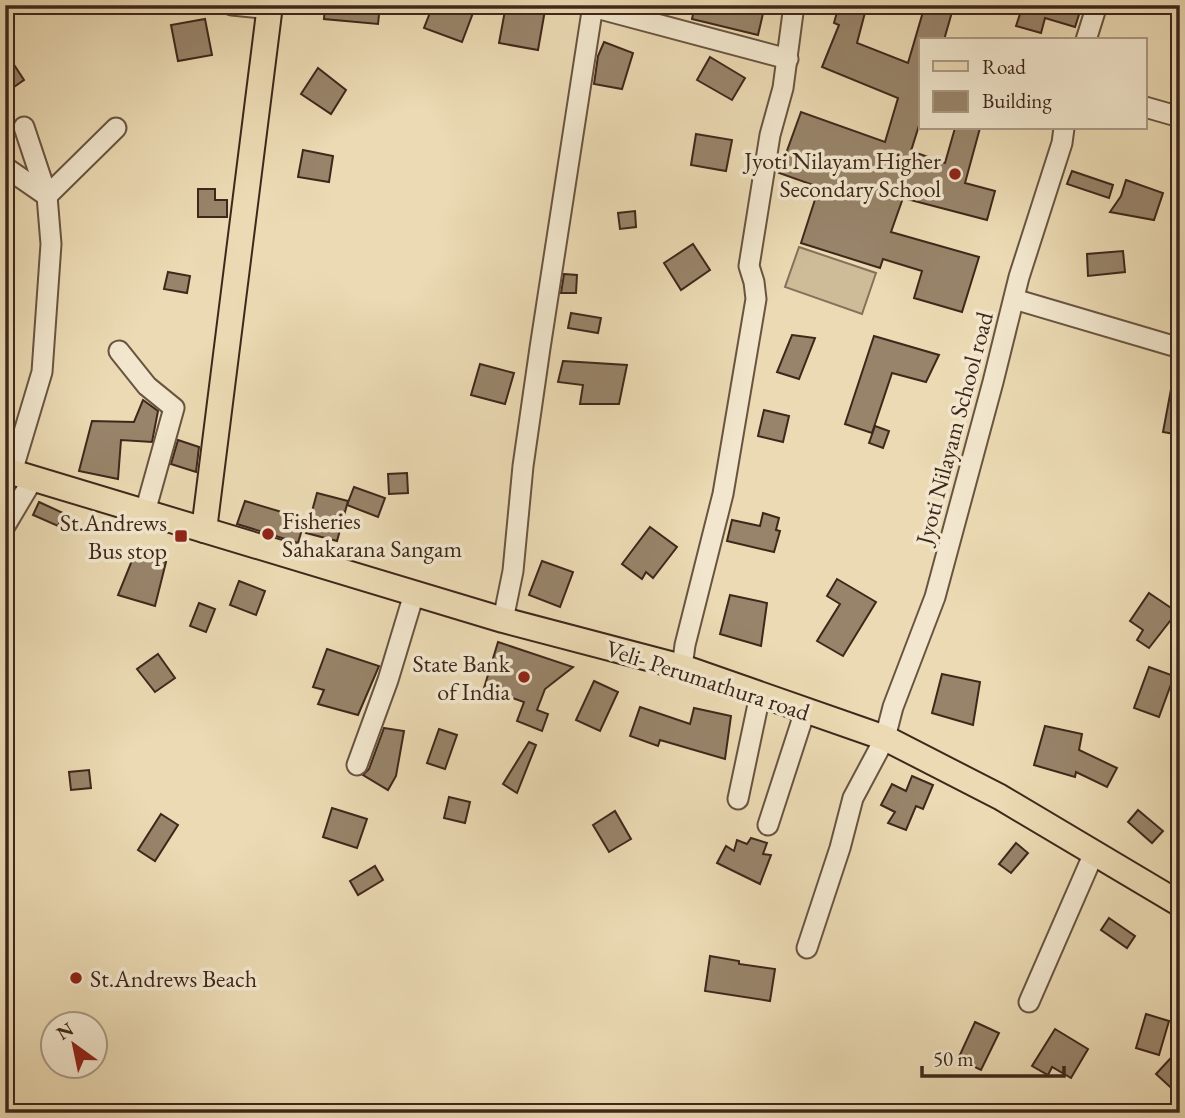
<svg xmlns="http://www.w3.org/2000/svg" width="1185" height="1118" font-family="'EB Garamond',serif">
  <style>
    .green { fill: #cebc99; stroke: #86725a; stroke-width: 2 }
    .building { fill: #98846a; stroke: #3e271b; stroke-width: 2 }
    .lines { fill: none; stroke-linecap: round; stroke-linejoin: round }
    .minor-casing { stroke: #695441; stroke-width: 23 }
    .major-casing { stroke: #3e271b; stroke-width: 28 }
    .minor { stroke: #f2e7ce; stroke-width: 19 }
    .major { stroke: #ebdab3; stroke-width: 24 }
    .poi-dot { fill: #8f2418; stroke: #f2e7ce; stroke-width: 2.5 }
    .labels { text-anchor: middle; dominant-baseline: central; stroke-width: 7; stroke-linejoin: round; paint-order: stroke }
    .poi-label { font-size: 24px; fill: #3e271b; stroke: #f2e7ce; text-anchor: end }
    .street-label { font-size: 24px; fill: #3e271b; stroke: #f2e7ce }
  </style>
  <rect width="100%" height="100%" fill="#ebdab3"/>
  <filter id="stains"><feTurbulence type="fractalNoise" baseFrequency=".00286" numOctaves="4"/><feColorMatrix values="0 0 0 0 .2 0 0 0 0 .09 0 0 0 0 .02 0 0 0 .5 -.17"/></filter>
  <radialGradient id="worn" r=".72"><stop offset=".6" stop-color="#630" stop-opacity="0"/><stop offset="1" stop-color="#630" stop-opacity=".3"/></radialGradient>
  <polygon class="green" points="799,247 876,273 862,314 785,287"/>
  <g class="building">
    <polygon points="325,5 380,5 378,24 324,19"/>
    <polygon points="433,5 476,5 462,42 424,28"/>
    <polygon points="506,5 545,10 538,50 499,43"/>
    <polygon points="695,5 765,5 758,35 692,19"/>
    <polygon points="839,5 867,5 857,43 908,63 925,5 954,5 944,40 921,40 921,119 911,151 945,163 955,128 980,128 965,183 995,191 987,220 903,198 891,232 979,257 962,312 914,298 922,271 883,259 880,268 801,243 819,187 779,173 801,112 885,142 898,98 822,67 839,25 834,23"/>
    <polygon points="1015,5 1082,5 1075,27 1045,18 1041,33 1016,26 1021,11 1015,10"/>
    <polygon points="205,19 212,55 178,61 171,25"/>
    <polygon points="604,42 633,53 622,89 594,84 598,56"/>
    <polygon points="5,51 24,80 5,93"/>
    <polygon points="710,57 745,78 732,100 697,80"/>
    <polygon points="318,68 346,90 331,114 301,94"/>
    <polygon points="696,134 732,140 726,171 691,165"/>
    <polygon points="303,150 333,156 329,182 298,177"/>
    <polygon points="1072,171 1113,185 1109,198 1067,184"/>
    <polygon points="1126,180 1163,193 1154,220 1110,212 1121,196"/>
    <polygon points="198,189 215,189 215,200 227,200 227,217 198,217"/>
    <polygon points="635,211 636,227 620,229 618,213"/>
    <polygon points="693,244 710,270 681,290 664,263"/>
    <polygon points="1123,251 1125,272 1088,276 1087,254"/>
    <polygon points="168,272 190,276 187,293 164,289"/>
    <polygon points="564,274 577,275 576,293 561,293"/>
    <polygon points="571,313 601,318 598,333 568,328"/>
    <polygon points="792,335 815,338 799,379 777,372"/>
    <polygon points="874,336 939,355 926,382 892,373 872,433 845,424"/>
    <polygon points="563,361 627,365 619,404 580,404 583,385 558,382"/>
    <polygon points="480,364 514,373 505,404 471,395"/>
    <polygon points="1172,384 1180,384 1180,435 1163,432"/>
    <polygon points="143,400 158,411 152,442 121,440 118,479 79,471 92,421 134,422"/>
    <polygon points="764,410 789,416 783,442 758,436"/>
    <polygon points="875,426 889,431 883,448 869,443"/>
    <polygon points="178,440 199,447 196,472 171,464"/>
    <polygon points="407,473 408,493 389,494 388,474"/>
    <polygon points="354,487 385,498 378,517 347,505"/>
    <polygon points="317,493 348,501 337,541 306,533"/>
    <polygon points="245,501 305,519 298,543 237,524"/>
    <polygon points="39,502 63,513 58,526 33,515"/>
    <polygon points="763,513 779,518 776,530 780,531 774,552 727,541 732,520 760,526"/>
    <polygon points="650,527 677,547 653,578 646,572 642,579 622,564"/>
    <polygon points="135,553 166,562 155,606 118,595"/>
    <polygon points="542,561 573,572 560,607 529,595"/>
    <polygon points="837,579 876,602 843,656 817,641 840,604 827,596"/>
    <polygon points="239,581 265,591 256,615 230,605"/>
    <polygon points="1149,593 1177,612 1149,648 1137,640 1143,630 1130,621"/>
    <polygon points="730,595 767,603 761,646 720,634"/>
    <polygon points="199,603 215,609 206,632 190,626"/>
    <polygon points="498,642 573,667 545,689 537,710 548,714 542,731 517,721 524,702 484,688"/>
    <polygon points="327,649 379,666 358,715 318,704 324,690 313,687"/>
    <polygon points="158,654 175,678 155,692 137,669"/>
    <polygon points="1149,667 1174,676 1159,717 1134,708"/>
    <polygon points="942,674 980,682 973,725 932,713"/>
    <polygon points="594,681 618,692 600,731 576,720"/>
    <polygon points="640,707 690,724 694,708 731,716 725,759 660,740 658,746 630,736"/>
    <polygon points="1045,726 1082,734 1079,750 1117,768 1107,787 1076,772 1075,777 1034,765"/>
    <polygon points="384,728 404,731 396,776 388,790 363,775 369,769"/>
    <polygon points="439,729 457,735 445,769 427,763"/>
    <polygon points="529,742 536,745 517,793 503,784"/>
    <polygon points="89,770 91,788 71,790 69,772"/>
    <polygon points="912,776 933,785 923,809 916,806 906,830 888,823 895,812 881,805 892,784 906,791"/>
    <polygon points="449,797 470,802 465,823 444,818"/>
    <polygon points="332,808 367,819 357,848 323,837"/>
    <polygon points="1138,810 1163,831 1152,843 1128,822"/>
    <polygon points="615,811 631,839 609,852 593,825"/>
    <polygon points="161,814 178,825 155,861 138,850"/>
    <polygon points="751,838 767,843 763,854 771,855 760,884 717,863 726,846 734,851 737,840 747,844"/>
    <polygon points="1016,843 1028,853 1011,873 999,864"/>
    <polygon points="375,866 383,880 358,895 350,881"/>
    <polygon points="1109,918 1135,936 1127,948 1101,930"/>
    <polygon points="710,956 739,961 739,964 775,969 770,1001 705,991"/>
    <polygon points="1146,1014 1169,1021 1159,1055 1136,1048"/>
    <polygon points="975,1022 999,1033 981,1070 958,1059"/>
    <polygon points="1055,1029 1088,1049 1071,1078 1052,1067 1048,1075 1032,1066"/>
    <polygon points="1180,1048 1180,1096 1156,1074"/>
  </g>
  <g class="lines">
    <defs>
      <g id="minor">
        <polyline points="232,5 270,9"/>
        <polyline points="585,5 788,59"/>
        <polyline points="1086,40 1097,5"/>
        <polyline points="1145,107 1180,117"/>
        <polyline points="24,127 47,196 116,128"/>
        <polyline points="5,167 47,196 51,244 42,372 12,472"/>
        <polyline points="1014,299 1180,348"/>
        <polyline points="119,351 147,386 174,408 145,512"/>
        <polyline points="5,526 33,479"/>
        <polyline points="503,620 513,571 523,466 540,348 593,5"/>
        <polyline points="682,667 685,645 723,494 756,299 754,282 749,266 770,135 783,88 794,5"/>
        <polyline points="357,765 388,680 414,594"/>
        <polyline points="738,799 760,695"/>
        <polyline points="768,825 805,711"/>
        <polyline points="807,948 840,848 853,798 885,738 893,707 935,597 993,382 1019,277 1062,143 1064,128"/>
        <polyline points="1029,1002 1094,853"/>
      </g>
      <g id="major">
        <polyline points="5,470 503,620 682,667 885,738 1000,797 1180,904"/>
        <polyline points="204,530 270,5"/>
      </g>
    </defs>
    <use href="#minor" class="minor-casing"/>
    <use href="#major" class="major-casing"/>
    <use href="#minor" class="minor"/>
    <use href="#major" class="major"/>
  </g>
  <g class="poi-dot">
    <circle cx="955" cy="174" r="7"/>
    <circle cx="268" cy="534" r="7"/>
    <rect x="174" y="529" width="14" height="14" rx="3.5"/>
    <circle cx="524" cy="677" r="7"/>
    <circle cx="76" cy="978" r="7"/>
  </g>
  <g class="labels">
    <g class="poi-label">
      <text x="941" y="160">Jyoti Nilayam Higher<tspan x="941" dy="28">Secondary School</tspan></text>
      <text x="282" y="520" text-anchor="start">Fisheries<tspan x="282" dy="28">Sahakarana Sangam</tspan></text>
      <text x="167" y="522">St.Andrews<tspan x="167" dy="28">Bus stop</tspan></text>
      <text x="510" y="663">State Bank<tspan x="510" dy="28">of India</tspan></text>
      <text x="90" y="978" text-anchor="start">St.Andrews Beach</text>
    </g>
    <g class="street-label">
      <text transform="translate(954 428) rotate(-75)">Jyoti Nilayam School road</text>
      <text transform="translate(708 680) rotate(18)">Veli- Perumathura road</text>
    </g>
  </g>
  <rect width="1185" height="1118" fill="none" stroke="#ebdab3" stroke-width="28"/>
  <rect x="7" y="7" width="1171" height="1104" fill="none" stroke="#3e271b" stroke-width="3.5"/>
  <rect x="14" y="14" width="1157" height="1090" fill="none" stroke="#3e271b" stroke-width="2"/>
  <rect x="919" y="38" width="228" height="91" fill="#f2e7ce" stroke="#aa9a86" stroke-width="2"/>
  <rect x="933" y="61" width="35" height="10" fill="#ebdab3" stroke="#aa9a86" stroke-width="2"/>
  <text x="982" y="74" font-size="21" fill="#3e271b">Road</text>
  <rect x="933" y="91" width="35" height="21" fill="#98846a" stroke="#aa9a86" stroke-width="2"/>
  <text x="982" y="108" font-size="21" fill="#3e271b">Building</text>
  <g transform="translate(74 1045) rotate(327)"><circle r="33" fill="#f2e7ce" stroke="#aa9a86" stroke-width="2"/>
  <path d="M0-5L12 26L0 18L-12 26Z" fill="#8f2418"/>
  <text y="-10" font-size="19" font-weight="bold" text-anchor="middle" fill="#3e271b">N</text>
  </g>
  <path d="M922 1066v10h142v-10" fill="none" stroke="#3e271b" stroke-width="3.5"/>
  <text x="933" y="1066" font-size="21" fill="#3e271b" stroke="#f2e7ce" stroke-width="5" paint-order="stroke">50 m</text>
  <rect width="100%" height="100%" filter="url(#stains)"/>
  <rect width="100%" height="100%" fill="url(#worn)"/>
</svg>
